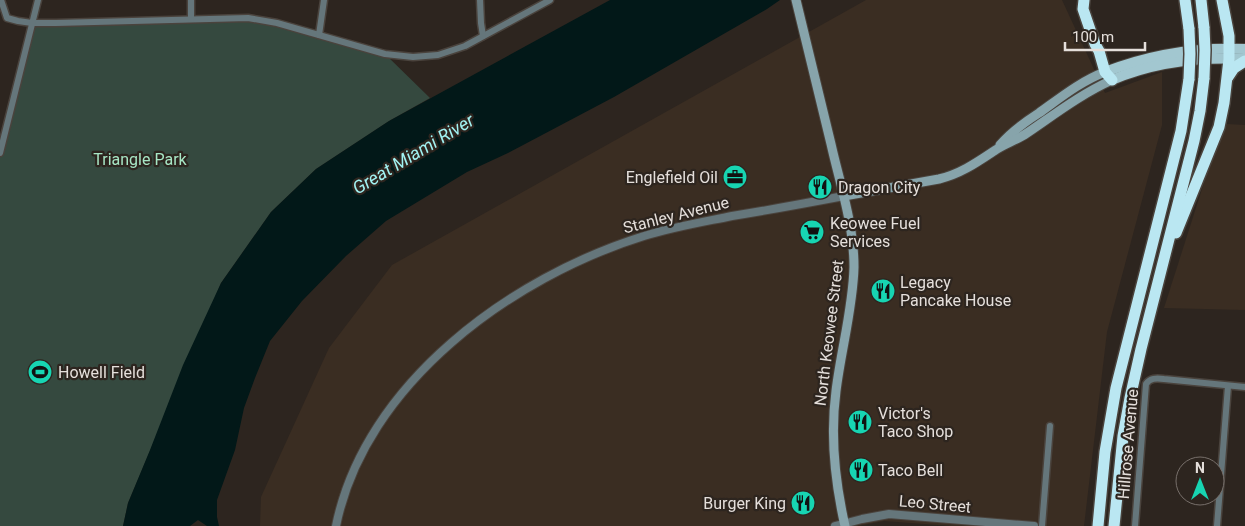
<svg xmlns="http://www.w3.org/2000/svg" width="1245" height="526" font-family="Roboto,sans-serif">
  <style>
    .built { fill: #3a2d22 }
    .green { fill: #35493f }
    .water { fill: #021818 }
    .lines { fill: none; stroke-linecap: round; stroke-linejoin: round }
    .minor-casing { stroke: #4a433d; stroke-width: 9 }
    .tertiary-casing { stroke: #4a433d; stroke-width: 10 }
    .secondary-casing { stroke: #4a433d; stroke-width: 11 }
    .primary-casing { stroke: #4a433d; stroke-width: 12 }
    .motorway-casing { stroke: #4a433d; stroke-width: 14 }
    .minor { stroke: #65767b; stroke-width: 6 }
    .tertiary { stroke: #65767b; stroke-width: 8 }
    .secondary { stroke: #87a4ab; stroke-width: 9 }
    .primary { stroke: #a2c7d0; stroke-width: 10 }
    .motorway { stroke: #bae7f2; stroke-width: 11 }
    .motorway-bridge-casing { stroke: #4a433d; stroke-width: 14; stroke-linecap: butt }
    .motorway-bridge { stroke: #bae7f2; stroke-width: 11 }
    .labels { text-anchor: middle; dominant-baseline: central; stroke-width: 4.5; stroke-linejoin: round; paint-order: stroke }
    .park-label { font-size: 16px; fill: #a7e6c5; stroke: #2d251f }
    .poi-label { font-size: 16px; fill: #e5dfdb; stroke: #2d251f; text-anchor: start }
    .street-label { font-size: 16px; fill: #e5dfdb; stroke: #2d251f }
    .water-label { font-size: 18px; font-style: italic; fill: #a2f2f2; stroke: #2d251f }
  </style>
  <rect width="100%" height="100%" fill="#2d251f"/>
  <g class="built">
    <polygon points="866,0 1062,0 1105,93 1162,72 1162,125 1107,332 1084,526 951,526 884,521 858,526 260,526 261,497 329,348 392,265"/>
    <polygon points="1227,124 1245,125 1245,310 1164,308 1209,167"/>
  </g>
  <polygon class="green" points="248,18 385,54 430,98 389,121 316,169 271,212 221,283 128,503 123,526 0,526 0,145 32,23"/>
  <polygon class="water" points="610,0 780,0 767,9 614,97 508,153 467,172 386,221 346,256 302,301 270,341 255,378 244,408 235,450 217,500 217,517 219,526 207,526 198,520 190,526 123,526 128,503 150,450 183,365 221,283 271,212 316,169 389,121"/>
  <g class="lines">
    <defs>
      <g id="minor">
        <polyline points="1,0 7,18 18,21 32,23 56,23 248,18 277,23 385,54 413,57 438,55 465,46 550,0"/>
        <polyline points="191,0 191,19"/>
        <polyline points="480,0 481,23 483,36"/>
        <polyline points="319,35 324,0"/>
        <polyline points="0,153 38,0"/>
        <polyline points="1042,526 1050,426"/>
        <path d="M1135,526L1146,384C1150,378 1156,378 1164,379L1245,387"/>
        <polyline points="1217,526 1228,386"/>
      </g>
      <g id="tertiary">
        <path d="M336,526C365,383 512,277 644,236C673,227 703,222 732,216C769,210 807,203 844,196"/>
        <polyline points="835,526 862,519 889,514 1034,526"/>
      </g>
      <g id="secondary">
        <path d="M796,0C808,48 819,96 831,144C840,184 854,225 854,267C853,308 841,350 836,391C830,436 835,482 845,526"/>
        <path d="M1000,145C1011,132 1025,122 1039,113C1060,98 1081,81 1105,72"/>
        <path d="M844,196L939,179C960,174 976,163 994,151C1004,144 1017,140 1027,133C1055,114 1081,94 1112,80"/>
      </g>
      <g id="primary">
        <path d="M1105,72C1151,54 1196,47 1245,49"/>
        <path d="M1112,80C1154,62 1200,57 1245,59"/>
      </g>
      <g id="motorway">
        <polyline points="1084,0 1083,9 1095,44 1099,51 1105,72 1112,80"/>
        <polyline points="1185,0 1189,29"/>
        <polyline points="1201,0 1204,28"/>
        <polyline points="1228,77 1234,68 1245,61"/>
        <polyline points="1176,233 1219,127 1224,103 1229,59 1229,36 1222,0"/>
        <polyline points="1098,526 1105,452 1116,388 1181,131 1189,79"/>
        <polyline points="1114,526 1123,436 1130,398 1141,349 1194,141 1200,111 1204,78"/>
      </g>
    </defs>
    <use href="#minor" class="minor-casing"/>
    <use href="#tertiary" class="tertiary-casing"/>
    <use href="#secondary" class="secondary-casing"/>
    <use href="#primary" class="primary-casing"/>
    <use href="#motorway" class="motorway-casing"/>
    <use href="#minor" class="minor"/>
    <use href="#tertiary" class="tertiary"/>
    <use href="#secondary" class="secondary"/>
    <use href="#primary" class="primary"/>
    <use href="#motorway" class="motorway"/>
    <defs>
      <g id="motorway-bridge">
        <polyline points="1204,78 1205,50 1204,28"/>
        <polyline points="1189,79 1190,54 1189,29"/>
      </g>
    </defs>
    <use href="#motorway-bridge" class="motorway-bridge-casing"/>
    <use href="#motorway-bridge" class="motorway-bridge"/>
  </g>
  <defs>
    <symbol id="office-disc" viewBox="-11 -11 22 22"><circle r="9.5" fill="#17d5b2" stroke="#2d251f"/><path d="M-6-3h4V-5.5h4V-3h4V5H-6ZM-1-4.5V-3h2v-1.5ZM-6 0V1H6V0Z" fill="#111"/></symbol>
    <symbol id="restaurant-disc" viewBox="-11 -11 22 22"><circle r="9.5" fill="#17d5b2" stroke="#2d251f"/><path d="M-5-6h1v4h1v-4h1v4h1v-4h1v5L-1.5 .5V6h-2V.5L-5-1ZM5-6V6H3V1.5H1.5Q1.5-4 5-6Z" fill="#111"/></symbol>
    <symbol id="supermarket-disc" viewBox="-11 -11 22 22"><circle r="9.5" fill="#17d5b2" stroke="#2d251f"/><path d="M-6-5.5h2.5l.6 2H6L4.5 2H-2.5L-4.4-4H-6ZM-1.5 3.2a1.3 1.3 0 1 0 .1 0ZM3 3.2a1.3 1.3 0 1 0 .1 0Z" fill="#111"/></symbol>
    <symbol id="stadium-disc" viewBox="-11 -11 22 22"><circle r="9.5" fill="#17d5b2" stroke="#2d251f"/><path d="M0-5a6.5 5 0 1 0 0 10a6.5 5 0 1 0 0-10ZM-3.5-1.8h7v3.6h-7Z" fill="#111"/></symbol>
  </defs>
  <g fill-rule="evenodd">
    <use href="#office-disc" x="721" y="163" width="28" height="28"/>
    <use href="#restaurant-disc" x="806" y="173" width="28" height="28"/>
    <use href="#supermarket-disc" x="798" y="218" width="28" height="28"/>
    <use href="#restaurant-disc" x="869" y="277" width="28" height="28"/>
    <use href="#stadium-disc" x="26" y="358" width="28" height="28"/>
    <use href="#restaurant-disc" x="846" y="408" width="28" height="28"/>
    <use href="#restaurant-disc" x="847" y="456" width="28" height="28"/>
    <use href="#restaurant-disc" x="789" y="489" width="28" height="28"/>
  </g>
  <g class="labels">
    <g class="park-label">
      <text x="140" y="159">Triangle Park</text>
    </g>
    <g class="poi-label">
      <text x="718" y="177" text-anchor="end">Englefield Oil</text>
      <text x="838" y="187">Dragon City</text>
      <text x="830" y="223">Keowee Fuel<tspan x="830" dy="18">Services</tspan></text>
      <text x="900" y="282">Legacy<tspan x="900" dy="18">Pancake House</tspan></text>
      <text x="58" y="372">Howell Field</text>
      <text x="878" y="413">Victor's<tspan x="878" dy="18">Taco Shop</tspan></text>
      <text x="878" y="470">Taco Bell</text>
      <text x="786" y="503" text-anchor="end">Burger King</text>
    </g>
    <g class="street-label">
      <text transform="translate(676 215) rotate(-14)">Stanley Avenue</text>
      <text transform="translate(829 333) rotate(-83)">North Keowee Street</text>
      <text transform="translate(1128 444) rotate(-85)">Hillrose Avenue</text>
      <text transform="translate(935 504) rotate(5)">Leo Street</text>
    </g>
    <g class="water-label">
      <text transform="translate(413 154) rotate(-31)">Great Miami River</text>
    </g>
  </g>
  <g transform="translate(1200 481)"><circle r="24" fill="#2d251f" stroke="#776f6a"/>
  <path d="M0-4L9 19L0 12L-9 19Z" fill="#17d5b2"/>
  <text y="-8" font-size="14" font-weight="bold" text-anchor="middle" fill="#e5dfdb">N</text>
  </g>
  <path d="M1065 42v8h80v-8" fill="none" stroke="#e5dfdb" stroke-width="2.5"/>
  <text x="1072" y="42" font-size="15" fill="#e5dfdb" stroke="#2d251f" stroke-width="4" paint-order="stroke">100 m</text>
</svg>
